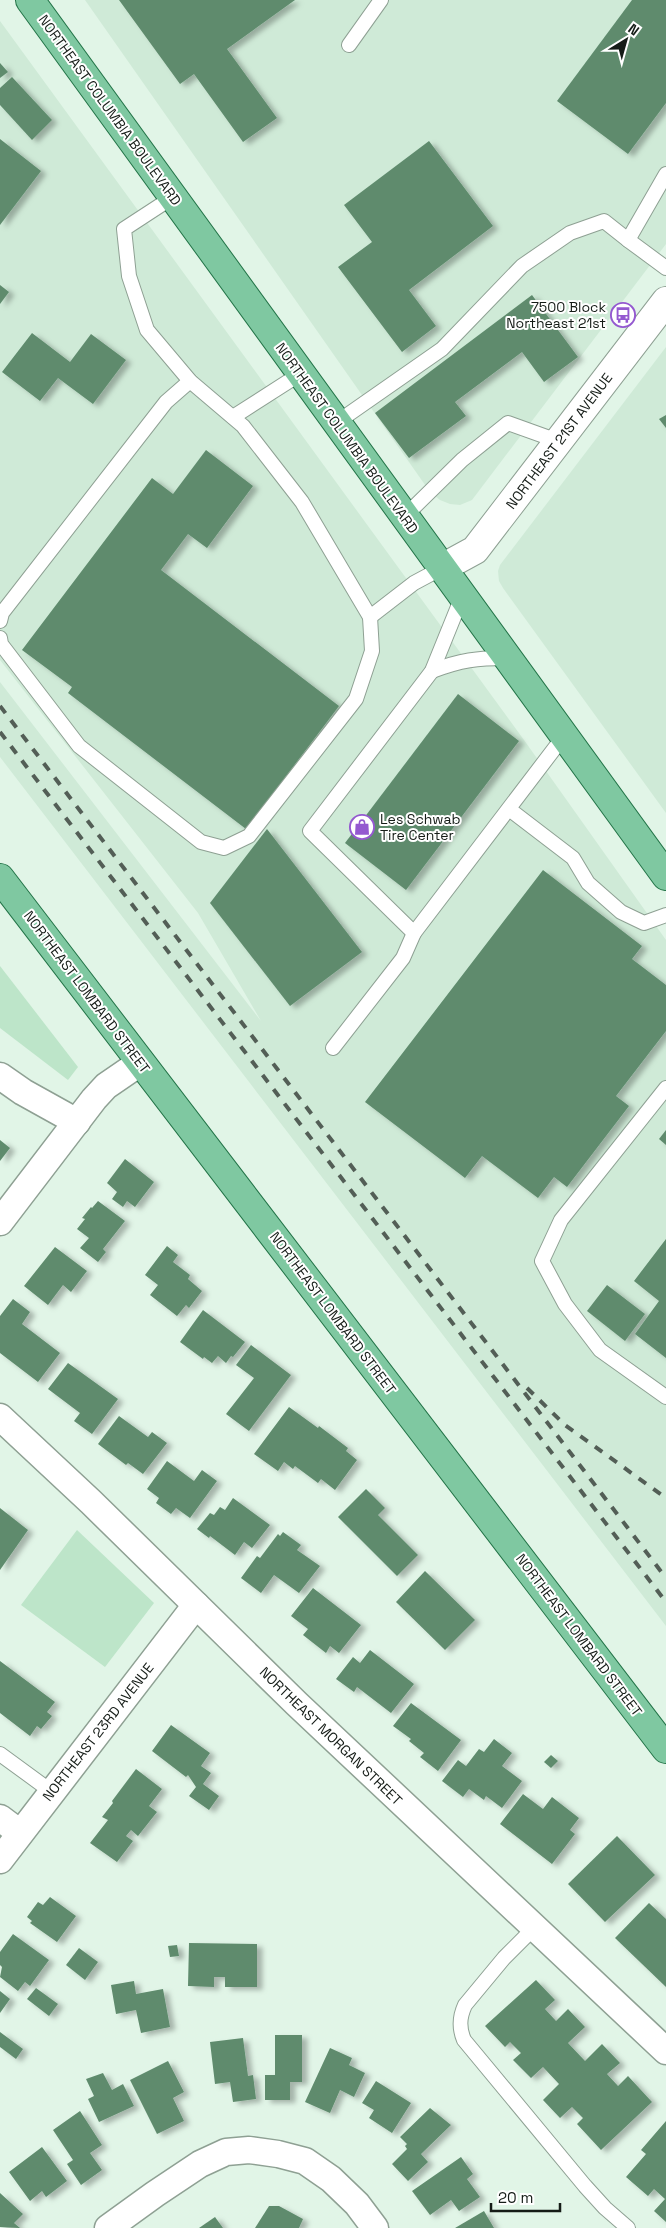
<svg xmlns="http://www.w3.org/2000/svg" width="666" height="2228" font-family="'Space Grotesk',sans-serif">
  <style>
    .built { fill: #cfead7 }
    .green { fill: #bde5c9 }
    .building { fill: #5f8b6d; filter: url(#shadow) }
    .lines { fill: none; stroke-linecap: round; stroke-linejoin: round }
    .service-casing { stroke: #8ea093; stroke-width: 16 }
    .minor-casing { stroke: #8ea093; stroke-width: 29 }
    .tertiary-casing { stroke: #8ea093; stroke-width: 30 }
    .primary-casing { stroke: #237448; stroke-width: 30 }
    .service { stroke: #fff; stroke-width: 14 }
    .minor { stroke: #fff; stroke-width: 26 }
    .tertiary { stroke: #fff; stroke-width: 28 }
    .primary { stroke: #7fc8a1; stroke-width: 28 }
    .rail { stroke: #535e56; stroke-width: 4; stroke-dasharray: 9 9; stroke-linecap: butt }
    .labels { text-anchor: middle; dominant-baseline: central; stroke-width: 4; stroke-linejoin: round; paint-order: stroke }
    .street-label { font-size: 14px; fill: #151c17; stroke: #fff }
    .poi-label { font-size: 14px; fill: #151c17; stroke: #fff; text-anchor: end }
  </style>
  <defs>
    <filter id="shadow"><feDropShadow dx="5.5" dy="3" stdDeviation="2.5" flood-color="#0004"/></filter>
  </defs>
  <rect width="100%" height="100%" fill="#e1f5e7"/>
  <g class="built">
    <polygon points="85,0 666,0 666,244 472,500 460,505 450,504 440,500 430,492"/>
    <polygon points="0,21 524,740 666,940 666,1626 0,757 0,682 261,1021 198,913 0,660"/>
    <polygon points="666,347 666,813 503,588 499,581 498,571 500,565"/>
  </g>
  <g class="green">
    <polygon points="0,966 78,1067 68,1080 0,1028"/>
    <polygon points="77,1530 154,1603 105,1667 21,1605"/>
  </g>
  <g class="building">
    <polygon points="119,0 295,0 227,49 277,118 243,142 194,74 180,84"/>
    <polygon points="632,0 666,0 666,103 628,154 557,101"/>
    <polygon points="0,63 8,72 0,78"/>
    <polygon points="12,77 52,120 32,140 0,105 0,88"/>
    <polygon points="0,139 41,171 0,225"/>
    <polygon points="429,141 493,226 409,290 436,326 402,352 338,267 372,242 344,205"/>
    <polygon points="0,285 9,292 0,304"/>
    <polygon points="532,295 578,357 544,382 522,352 455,402 466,416 409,458 375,413"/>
    <polygon points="32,333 70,362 91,334 126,360 93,404 58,378 40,401 2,372"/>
    <polygon points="666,415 666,428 659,419"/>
    <polygon points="206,450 253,486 207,548 188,534 161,570 339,706 246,829 68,693 72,687 22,650 152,478 173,494"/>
    <polygon points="458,694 519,741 406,890 345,843"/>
    <polygon points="267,829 362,952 290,1006 210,903"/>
    <polygon points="543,870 642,946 632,959 666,985 666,1031 616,1096 629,1106 567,1187 554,1177 538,1198 482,1156 465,1178 365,1102"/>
    <polygon points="666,1130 666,1145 659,1139"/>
    <polygon points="0,1140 10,1148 0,1161"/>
    <polygon points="125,1159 154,1182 135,1207 127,1201 123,1207 112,1199 117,1192 107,1183"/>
    <polygon points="98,1201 125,1221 103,1249 106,1252 98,1262 80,1248 89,1238 77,1229 85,1219 82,1218 91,1207 92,1208"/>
    <polygon points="666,1239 666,1358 635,1334 659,1301 634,1281"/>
    <polygon points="167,1246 178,1255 173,1262 190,1275 188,1279 202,1291 189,1308 186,1305 177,1316 150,1295 158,1285 145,1275"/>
    <polygon points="55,1247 87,1271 71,1292 63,1285 48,1305 24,1286"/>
    <polygon points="607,1285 645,1314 625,1341 587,1311"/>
    <polygon points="13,1299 30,1312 22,1324 60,1353 38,1382 0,1353 0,1316"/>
    <polygon points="203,1310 245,1342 233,1357 231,1356 226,1363 218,1356 212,1363 204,1357 203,1359 180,1342"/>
    <polygon points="251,1345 291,1375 249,1431 226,1414 254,1378 236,1365"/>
    <polygon points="68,1363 118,1399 92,1434 74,1421 80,1413 48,1389"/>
    <polygon points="289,1407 318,1428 319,1426 348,1448 346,1451 357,1460 335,1490 321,1479 318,1483 295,1466 293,1469 284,1462 278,1471 254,1454"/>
    <polygon points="119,1416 148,1437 152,1432 167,1443 143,1474 128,1463 126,1465 98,1444"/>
    <polygon points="167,1461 194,1481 202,1470 217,1481 190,1518 176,1508 171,1514 156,1503 159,1498 147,1489"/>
    <polygon points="366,1489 385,1508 378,1515 418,1555 397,1576 338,1517"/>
    <polygon points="233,1498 270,1525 252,1548 244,1542 235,1555 210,1536 209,1538 197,1529 210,1513 214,1515 220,1507 225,1510"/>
    <polygon points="0,1508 28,1530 0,1570"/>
    <polygon points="283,1532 301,1545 297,1550 320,1566 299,1593 274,1575 261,1593 241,1578 257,1556 260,1558 278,1534 280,1536"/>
    <polygon points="425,1571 475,1620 445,1650 396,1602"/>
    <polygon points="313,1588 361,1625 339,1653 330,1646 326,1653 303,1635 308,1629 291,1616"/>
    <polygon points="370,1650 414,1684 391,1713 357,1687 354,1692 336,1679 353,1657 360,1663"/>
    <polygon points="0,1661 55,1702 47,1712 52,1716 41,1729 37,1726 30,1736 0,1713"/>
    <polygon points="411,1703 461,1740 438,1771 420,1757 424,1753 409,1741 411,1739 393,1726"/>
    <polygon points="171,1725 210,1753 201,1766 211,1773 203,1784 219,1796 209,1810 189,1796 196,1787 188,1775 186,1777 152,1751"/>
    <polygon points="494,1739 512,1753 502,1766 522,1781 502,1808 486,1796 484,1800 469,1789 463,1797 442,1781 458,1760 466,1766 479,1749 484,1752"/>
    <polygon points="551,1755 558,1761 551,1768 544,1762"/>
    <polygon points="136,1769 162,1789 149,1806 157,1812 138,1836 131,1830 126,1836 133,1841 117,1862 90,1843 108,1820 102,1817 113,1803 112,1801"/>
    <polygon points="523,1794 543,1809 552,1797 579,1818 570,1830 575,1834 552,1864 500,1824"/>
    <polygon points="617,1836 655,1875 605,1922 568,1884"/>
    <polygon points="50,1897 76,1916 57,1942 30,1923 32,1921 27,1917 38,1902 43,1905"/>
    <polygon points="649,1903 666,1919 666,1987 615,1938"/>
    <polygon points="13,1934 49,1960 30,1986 25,1982 18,1991 0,1977 2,1967 0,1965 0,1952"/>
    <polygon points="189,1943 257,1944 257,1987 225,1987 225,1977 214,1977 214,1987 188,1986"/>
    <polygon points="177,1945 179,1956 170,1957 168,1946"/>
    <polygon points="79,1948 98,1962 85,1980 66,1965"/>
    <polygon points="536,1980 555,2000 545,2009 556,2021 568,2009 585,2027 568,2043 585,2061 602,2044 620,2063 607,2074 618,2086 628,2076 652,2102 601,2150 577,2124 583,2118 572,2107 560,2118 543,2100 559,2084 543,2067 531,2078 513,2060 521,2053 510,2042 505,2047 485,2026"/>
    <polygon points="134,1981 136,1994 163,1989 170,2027 141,2033 136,2010 116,2014 111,1985"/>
    <polygon points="36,1988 58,2004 49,2016 27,1999"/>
    <polygon points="0,1991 10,1999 0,2013"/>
    <polygon points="0,2032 23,2049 16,2059 0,2047"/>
    <polygon points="275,2035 302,2035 302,2082 290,2082 290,2100 265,2100 265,2075 275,2075"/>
    <polygon points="243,2038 248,2076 253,2075 256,2099 233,2102 230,2082 215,2084 210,2042"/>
    <polygon points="330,2048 352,2058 349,2065 365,2073 354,2097 340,2090 330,2113 305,2102"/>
    <polygon points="168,2061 184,2092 173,2098 184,2121 157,2134 130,2080"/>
    <polygon points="103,2073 112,2090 123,2084 134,2106 99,2122 88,2099 94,2096 86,2079"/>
    <polygon points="376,2081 411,2103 392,2133 369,2118 374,2110 362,2103"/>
    <polygon points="430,2108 451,2125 421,2154 428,2162 408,2181 392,2164 407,2149 405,2146 407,2144 400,2137"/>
    <polygon points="80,2111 102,2145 90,2153 102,2170 81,2185 67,2164 73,2160 53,2130"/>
    <polygon points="666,2121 666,2222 654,2211 665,2199 654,2189 648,2196 626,2177 646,2154 641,2150"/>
    <polygon points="42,2147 67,2181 46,2197 42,2191 30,2201 9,2172"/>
    <polygon points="461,2157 473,2174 467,2179 480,2197 459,2211 451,2200 430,2215 412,2191"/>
    <polygon points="0,2193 23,2214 14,2223 20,2228 0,2227"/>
    <polygon points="269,2206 279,2206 303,2219 299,2228 255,2228"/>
    <polygon points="484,2211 494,2228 455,2228"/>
    <polygon points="215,2217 223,2228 199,2228"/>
  </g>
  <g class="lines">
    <defs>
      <g id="service">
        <polyline points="349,45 381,0"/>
        <polyline points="173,197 124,229 129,276 147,330 190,381 243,426 302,502 370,617 414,583 442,568"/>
        <polyline points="628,240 666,268"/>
        <polyline points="233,417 300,374"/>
        <polyline points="336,423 442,349 522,266 570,233 604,221 628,240 666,174"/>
        <polyline points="404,517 462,460 508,423 558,441"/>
        <polyline points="462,597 432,671 310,831 414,933 564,736"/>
        <polyline points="0,621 2,613 166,402 190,381"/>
        <polyline points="0,638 1,644 79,746 201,842 224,848 249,836 356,699 372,651 370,617"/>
        <path d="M432,671C461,660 477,658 507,658"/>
        <polyline points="509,809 573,858 588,883 621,912 644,923 666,915"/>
        <polyline points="333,1048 403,958 414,933"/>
        <polyline points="666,1088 561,1220 542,1261 565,1304 600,1350 666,1397"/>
        <polyline points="0,1754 52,1792"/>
        <path d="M534,1928L504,1958L465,2005C459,2018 459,2028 464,2040L585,2186L605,2208L628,2228"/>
      </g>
      <g id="minor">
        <polyline points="0,1076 23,1092 77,1122"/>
        <polyline points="0,1222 94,1099 106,1086 141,1062"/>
        <polyline points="0,1417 91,1502 297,1704 666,2051"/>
        <polyline points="0,1818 20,1833"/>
        <polyline points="0,1860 196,1605"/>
        <polyline points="108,2228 155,2194 200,2164 226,2152 249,2150 278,2154 305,2161 331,2179 357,2204 375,2228"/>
      </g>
      <polyline id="tertiary" points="442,568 475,550 666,301"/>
      <g id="primary">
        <polyline points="30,0 666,876"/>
        <polyline points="0,878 666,1749"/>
      </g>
    </defs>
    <use href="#service" class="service-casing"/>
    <use href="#minor" class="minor-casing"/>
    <use href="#tertiary" class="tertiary-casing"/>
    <use href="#primary" class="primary-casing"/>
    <use href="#service" class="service"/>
    <use href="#minor" class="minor"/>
    <use href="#tertiary" class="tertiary"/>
    <use href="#primary" class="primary"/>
    <g class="rail">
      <polyline points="0,706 666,1578"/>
      <polyline points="0,732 666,1602"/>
      <polyline points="527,1388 565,1425 666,1498"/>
    </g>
  </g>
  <defs>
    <symbol id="bus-ring" viewBox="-11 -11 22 22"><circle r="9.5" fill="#fff" stroke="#9459d0" stroke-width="1.5"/><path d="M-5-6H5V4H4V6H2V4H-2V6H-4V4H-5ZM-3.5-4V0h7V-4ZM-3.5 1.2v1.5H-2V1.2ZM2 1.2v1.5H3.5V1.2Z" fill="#9459d0"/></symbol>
    <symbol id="shop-ring" viewBox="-11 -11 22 22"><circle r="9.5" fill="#fff" stroke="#9459d0" stroke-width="1.5"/><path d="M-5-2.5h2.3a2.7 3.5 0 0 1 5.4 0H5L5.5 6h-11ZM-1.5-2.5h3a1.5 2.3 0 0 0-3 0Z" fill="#9459d0"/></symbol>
  </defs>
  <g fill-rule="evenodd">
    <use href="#bus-ring" x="609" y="301" width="28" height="28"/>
    <use href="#shop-ring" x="348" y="813" width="28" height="28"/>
  </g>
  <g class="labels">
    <g class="street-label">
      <text transform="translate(110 110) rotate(54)">NORTHEAST COLUMBIA BOULEVARD</text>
      <text transform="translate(347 438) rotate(54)">NORTHEAST COLUMBIA BOULEVARD</text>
      <text transform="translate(559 441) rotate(-53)">NORTHEAST 21ST AVENUE</text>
      <text transform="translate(87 992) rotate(53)">NORTHEAST LOMBARD STREET</text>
      <text transform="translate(333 1313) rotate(53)">NORTHEAST LOMBARD STREET</text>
      <text transform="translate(579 1635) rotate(53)">NORTHEAST LOMBARD STREET</text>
      <text transform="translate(98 1732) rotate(-52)">NORTHEAST 23RD AVENUE</text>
      <text transform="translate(331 1736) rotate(44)">NORTHEAST MORGAN STREET</text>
    </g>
    <g class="poi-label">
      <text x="606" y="307">7500 Block<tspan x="606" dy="16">Northeast 21st</tspan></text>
      <text x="380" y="819" text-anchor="start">Les Schwab<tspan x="380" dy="16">Tire Center</tspan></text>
    </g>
  </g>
  <g transform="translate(626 40) rotate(37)" stroke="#ffffff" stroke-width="4" paint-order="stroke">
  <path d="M0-4L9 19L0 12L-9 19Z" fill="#151c17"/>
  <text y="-8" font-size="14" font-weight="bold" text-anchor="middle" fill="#151c17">N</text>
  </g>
  <path d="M491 2203v8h69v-8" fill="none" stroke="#151c17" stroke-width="2.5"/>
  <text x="498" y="2203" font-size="15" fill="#151c17" stroke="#ffffff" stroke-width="4" paint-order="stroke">20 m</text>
</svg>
